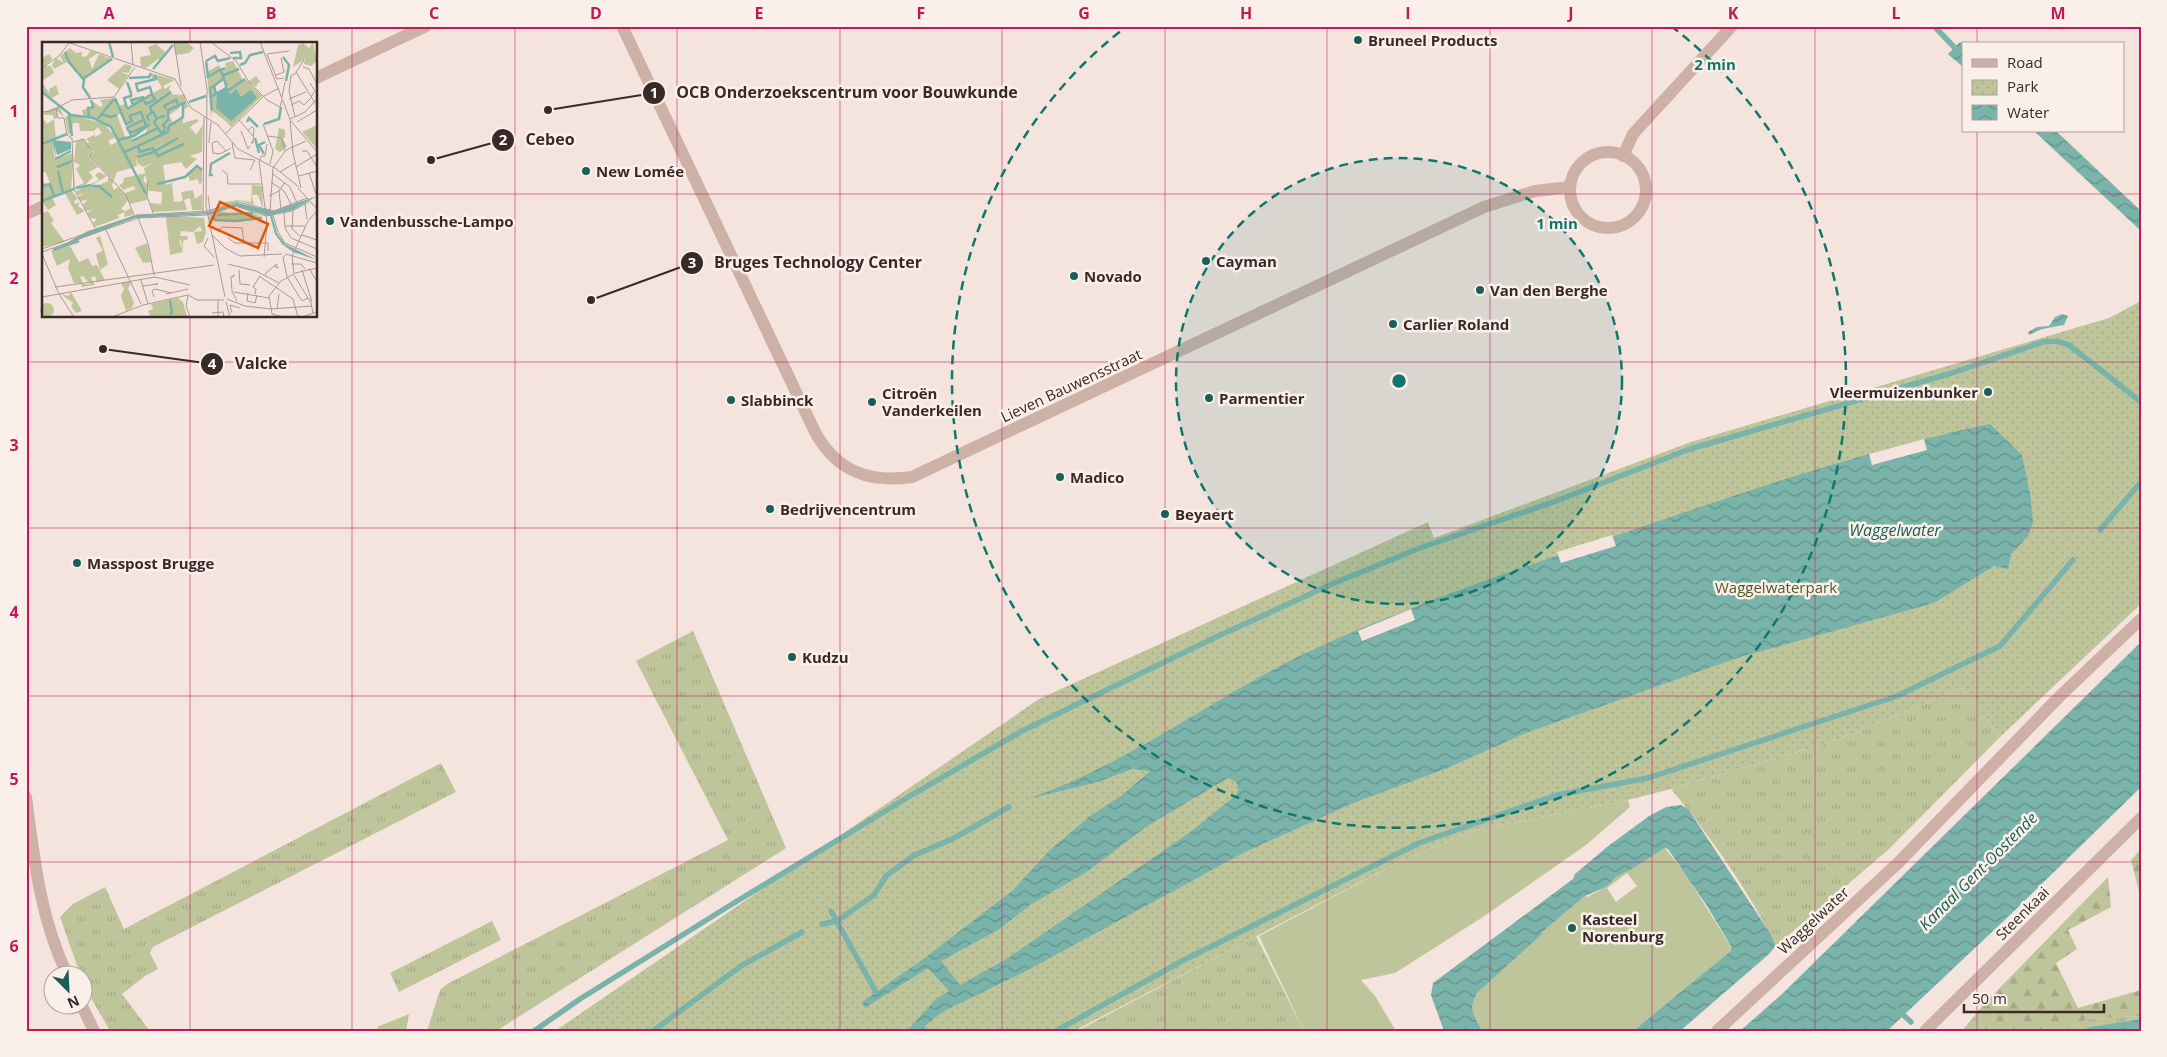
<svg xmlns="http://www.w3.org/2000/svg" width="2167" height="1057" font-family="'Open Sans',sans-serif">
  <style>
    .grass { fill: url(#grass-tufts) }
    .forest { fill: url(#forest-firs) }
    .park { fill: url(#park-dots) }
    .garden { fill: #bfc59b; fill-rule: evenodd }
    .water { fill: url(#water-waves); fill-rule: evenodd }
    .pier { fill: #f4e4dd }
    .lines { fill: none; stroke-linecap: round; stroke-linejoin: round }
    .stream { stroke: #79b3aa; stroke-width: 5.5 }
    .minor { stroke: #cdb1a7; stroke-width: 12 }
    .grid { fill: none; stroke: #c2185b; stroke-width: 1; stroke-opacity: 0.55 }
    .ring { fill: none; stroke: #0f766e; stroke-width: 2.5; stroke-dasharray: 9 6 }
    .poi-dot { fill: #1a5e55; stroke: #fbf0e9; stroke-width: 2 }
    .labels { text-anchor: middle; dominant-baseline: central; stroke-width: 5; stroke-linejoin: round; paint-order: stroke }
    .poi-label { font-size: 15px; font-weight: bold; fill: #392a28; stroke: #fbf0e9; text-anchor: start }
    .street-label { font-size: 15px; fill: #392a28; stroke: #fbf0e9 }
    .park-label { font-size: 15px; fill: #525a2a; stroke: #fbf0e9 }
    .water-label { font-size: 16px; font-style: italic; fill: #1a5e55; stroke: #fbf0e9 }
    .inset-river { fill: none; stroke: #79b3aa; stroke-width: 2.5 }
    .inset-road { fill: none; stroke: #a99a95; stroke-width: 1 }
    .view { fill: #df570d; fill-opacity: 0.15; stroke: #df570d; stroke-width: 2.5 }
    .inset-edge { fill: none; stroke: #392a28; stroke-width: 2.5 }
    .centre { fill: #0f766e; stroke: #fbf0e9; stroke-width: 2.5 }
    .ring-label { font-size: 15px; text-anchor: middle; font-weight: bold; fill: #0f766e; stroke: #fbf0e9; stroke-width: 5; stroke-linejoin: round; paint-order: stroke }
    .leader { fill: none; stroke: #392a28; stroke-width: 2 }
    .callout-dot { fill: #392a28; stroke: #fbf0e9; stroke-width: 2 }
    .mark-label { font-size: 15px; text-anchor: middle; font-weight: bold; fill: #fff }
    .callout-label { font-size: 16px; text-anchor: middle; font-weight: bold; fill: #392a28; stroke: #fbf0e9; stroke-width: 5; stroke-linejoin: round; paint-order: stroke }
    .neatline { fill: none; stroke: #c2185b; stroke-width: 2 }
    .grid-label { font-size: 16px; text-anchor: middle; font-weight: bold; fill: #c2185b }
  </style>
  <defs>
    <pattern id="grass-tufts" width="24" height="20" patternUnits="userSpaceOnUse" patternTransform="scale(1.25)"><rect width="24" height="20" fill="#bfc59b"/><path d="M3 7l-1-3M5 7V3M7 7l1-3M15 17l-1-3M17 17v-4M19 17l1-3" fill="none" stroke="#a5a986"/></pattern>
    <pattern id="forest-firs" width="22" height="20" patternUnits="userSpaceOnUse" patternTransform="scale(1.25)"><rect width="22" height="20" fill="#bfc59b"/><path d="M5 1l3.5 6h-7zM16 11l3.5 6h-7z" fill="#a5a986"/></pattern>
    <pattern id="park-dots" width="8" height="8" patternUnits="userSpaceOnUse" patternTransform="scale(1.25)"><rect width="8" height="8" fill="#bfc59b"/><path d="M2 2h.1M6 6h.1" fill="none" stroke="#a5a986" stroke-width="1.8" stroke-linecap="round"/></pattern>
    <pattern id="water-waves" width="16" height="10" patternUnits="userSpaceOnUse" patternTransform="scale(1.25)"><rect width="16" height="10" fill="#79b3aa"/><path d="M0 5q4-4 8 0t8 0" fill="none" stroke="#64928a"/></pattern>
  </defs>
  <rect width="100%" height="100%" fill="#f4e4dd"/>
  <g class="grass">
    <path d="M693 631 786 848 496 1031H427L440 990 447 984 728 840 636 661Z"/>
    <path d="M1963 688 2000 737 1889 849 1776 946C1751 894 1708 833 1671 789L1834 741Z"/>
    <path d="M441 763 456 792 153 947 150 953 158 969 145 976 122 994 150 1031H110L84 986 82 974H80L60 917 73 904 105 887 124 929Z"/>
    <path d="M492 921 501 940 399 992 390 973Z"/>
    <path d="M1256 936 1304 1031H1077Z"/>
    <path d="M1984 1004 1980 1021 1985 1031H1962Z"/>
    <path d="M409 1014 406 1031H379L377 1027Z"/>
    <path d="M2141 1016V1019C2116 1023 2086 1031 2063 1031L2087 1019Z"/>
  </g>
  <g class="forest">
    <path d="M2141 849V899L2131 860Z"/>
    <path d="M2108 877 2111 907 2068 930 2077 949 2056 963 2078 1008 2141 990V1016L2087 1019 2063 1031H1985L1980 1021 1984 1004Z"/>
  </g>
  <path class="park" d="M2141 301V604L2000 737 1963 688 1834 741 1671 789 1628 800 1472 831 1399 862 1074 1031H555L1039 699 1428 522 1434 538 1691 442 2109 318Z"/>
  <g class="garden">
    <path d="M1628 800 1630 807 1586 845 1483 917 1395 973 1361 980 1375 996 1396 1031H1304L1259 936 1399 862 1472 831Z"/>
    <path d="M1665 848 1686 875 1730 945 1731 951 1728 955 1633 1031H1482C1474 1014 1467 1009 1478 992L1541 933 1585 896 1587 897 1606 887 1615 877 1632 869ZM1627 873 1637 886 1616 902 1607 888Z"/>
  </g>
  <g class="water">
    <path d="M1960 42 1963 45V67L1948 54Z"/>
    <path d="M2034 131H2056L2141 211V231Z"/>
    <path d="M2062 314 2068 316 2064 325 2042 329 2029 335 2028 332 2037 327 2049 326 2055 317Z"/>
    <path d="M1990 424 2022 455 2030 493 2033 522 2028 536 2011 554 2008 569 1994 566 1934 603 1737 658 1526 733 1445 769 1353 803 1245 852 1026 971 942 1012 924 1027 928 1031H907L936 999 949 991 928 968 865 1008 862 1002 926 957 1012 891 1049 851 1090 816 1121 796 1150 771 1132 769 1098 782 1028 799C1061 787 1092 773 1123 756 1190 720 1253 676 1323 645 1429 598 1541 561 1650 524 1762 486 1875 448 1990 424ZM1228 778 1236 782 1239 789 1236 795 1189 833 1008 958 960 985 941 961 998 930 1030 905 1088 871 1147 826Z"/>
    <path d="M2141 642V787L2011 914 1887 1031H1740L1782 994Z"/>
    <path d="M1681 805 1688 809 1770 933 1776 946 1768 955 1680 1031H1633L1731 951V946L1707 906 1668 849 1665 848 1632 869 1616 877 1606 887 1585 896 1541 933 1542 934 1478 992C1467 1009 1474 1014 1482 1031H1444L1431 995 1433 983 1573 879 1575 874 1607 847 1649 816 1666 807Z"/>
    <path d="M2141 1019V1031H2079L2091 1027Z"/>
  </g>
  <g class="pier">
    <path d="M1924 439 1927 450 1872 465 1869 454Z"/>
    <path d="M1612 535 1616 546 1561 563 1557 552Z"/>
    <path d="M1411 609 1415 620 1362 641 1358 631Z"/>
  </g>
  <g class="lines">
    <g class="stream">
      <path d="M1934 26 1955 48"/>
      <path d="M2100 530 2141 482"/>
      <path d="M831 911 876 992"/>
      <path d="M822 924 837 921 874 895 886 876 913 856 954 838 1009 807"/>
      <path d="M1898 1010 1911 1022"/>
      <path d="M534 1031 580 999 729 906 910 796 1022 731 1216 637 1332 584 1420 548 1556 501 1690 449 1952 373 2043 342 2056 341 2069 345 2141 402"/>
      <path d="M653 1031 741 966 802 932"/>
      <path d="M1056 1031 1182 961 1419 843 1557 795 1648 778 1897 696 2000 646 2073 560"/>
    </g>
    <g class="minor">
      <path d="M622 26 816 434C838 472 870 483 912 477L1484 207 1535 191 1570 187"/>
      <path d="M316 78 426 26"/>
      <circle cx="1608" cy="190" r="38"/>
      <path d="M1623 156 1633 134 1732 26"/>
      <path d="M26 214 44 206"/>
      <path d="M26 797C34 858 40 918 67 974"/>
      <path d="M81 1004 94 1031"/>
      <path d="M1717 1031 1898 863 2059 697 2141 619"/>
      <path d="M1925 1031 2141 818"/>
    </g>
  </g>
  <path class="grid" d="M190 26V44M352 26V1031M515 26V1031M677 26V1031M840 26V1031M1002 26V1031M1165 26V1031M1327 26V1031M1490 26V1031M1652 26V1031M1815 26V1031M1977 26V44M1977 131V1031M26 194H44M316 194H2141M190 316V1031M26 362H2141M26 528H2141M26 696H2141M26 862H2141"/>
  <circle cx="1399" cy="381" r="223" fill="#0f766e" fill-opacity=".12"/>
  <g class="ring">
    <circle cx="1399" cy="381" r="223"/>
    <path d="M1671 26A447 447 0 1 1 1127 26"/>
  </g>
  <g class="poi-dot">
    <circle cx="1358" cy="40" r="5"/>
    <circle cx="586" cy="171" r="5"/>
    <circle cx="330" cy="221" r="5"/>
    <circle cx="1206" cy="261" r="5"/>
    <circle cx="1074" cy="276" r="5"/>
    <circle cx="1480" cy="290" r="5"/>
    <circle cx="1393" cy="324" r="5"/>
    <circle cx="1988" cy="392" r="5"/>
    <circle cx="1209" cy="398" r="5"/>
    <circle cx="731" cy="400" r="5"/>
    <circle cx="872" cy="402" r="5"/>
    <circle cx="1060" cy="477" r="5"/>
    <circle cx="770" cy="509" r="5"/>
    <circle cx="1165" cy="514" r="5"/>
    <circle cx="77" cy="563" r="5"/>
    <circle cx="792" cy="657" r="5"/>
    <circle cx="1572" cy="928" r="5"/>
  </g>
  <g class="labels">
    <g class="poi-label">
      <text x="1368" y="40">Bruneel Products</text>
      <text x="596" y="171">New Lomée</text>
      <text x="340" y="221">Vandenbussche-Lampo</text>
      <text x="1216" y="261">Cayman</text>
      <text x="1084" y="276">Novado</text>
      <text x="1490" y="290">Van den Berghe</text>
      <text x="1403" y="324">Carlier Roland</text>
      <text x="1978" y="392" text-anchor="end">Vleermuizenbunker</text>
      <text x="882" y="393">Citroën<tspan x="882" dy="17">Vanderkeilen</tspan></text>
      <text x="1219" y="398">Parmentier</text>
      <text x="741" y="400">Slabbinck</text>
      <text x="1070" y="477">Madico</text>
      <text x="780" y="509">Bedrijvencentrum</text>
      <text x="1175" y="514">Beyaert</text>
      <text x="87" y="563">Masspost Brugge</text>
      <text x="802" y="657">Kudzu</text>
      <text x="1582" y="919">Kasteel<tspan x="1582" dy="17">Norenburg</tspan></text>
    </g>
    <g class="street-label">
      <text transform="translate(1071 385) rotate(-25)">Lieven Bauwensstraat</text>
      <text transform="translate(2022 913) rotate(-45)">Steenkaai</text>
      <text transform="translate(1813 920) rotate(-43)">Waggelwater</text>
    </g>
    <g class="park-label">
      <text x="1776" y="587">Waggelwaterpark</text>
    </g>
    <g class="water-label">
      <text x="1895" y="530">Waggelwater</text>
      <text transform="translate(1978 871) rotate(-45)">Kanaal Gent-Oostende</text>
    </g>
  </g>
  <g transform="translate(42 42)">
    <rect width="275" height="275" fill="#f4e4dd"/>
    <path d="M144 0 152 6 147 11 134 13 132 1ZM114 2 124 11 119 19 116 17 104 26 99 25 98 15 109 13 106 5ZM28 6 34 11 41 10 39 14 44 15 48 9 56 11 47 17 50 27 57 12 70 17 40 37 25 20 12 27 10 23 14 16 22 21 18 14ZM7 12 10 17 3 24H9L12 31 0 39V16ZM191 19 201 38 207 39 214 34 219 41 216 40 214 45 210 42 202 47 199 43 196 45 197 51 202 53 190 51 182 37 172 44 174 52 169 56 199 69 189 85 179 73 170 69 169 76 165 30 177 23 179 27 184 26 183 21ZM83 22 90 24 87 31 79 30 86 33 77 47 65 38ZM109 31 133 38 121 44 123 47 129 43 127 47 131 53 138 52 135 54 142 52 144 58 141 60H144L148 68 146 65 141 68V61L137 62 138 66 127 73 131 81 141 75V81L155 77 157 79 148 85 154 93 161 83 160 110 148 114 155 117 144 127 139 120 121 123 124 143 130 141 132 160 141 159 139 150 151 148 153 157 160 152V168H150L148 156 142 158 145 168 111 170 108 161 119 162 120 155V150L107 149 102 126 111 121 101 125 96 122 94 116 95 124 91 125 70 86 41 73 40 68 51 65 49 58 58 65 61 63 58 58 73 56 75 65 78 70 75 64 83 62 85 66 92 64 89 58 102 56 120 46 115 37 110 39ZM78 72 90 95 105 86 104 91 90 98 89 95 84 97 75 73ZM0 40 8 52 7 47 14 43 17 52 8 57 0 50ZM17 64 22 75 15 69V76L12 77 14 98V99L12 100 15 115 12 100 14 98 8 99 0 116V75L5 82 12 77 11 73H2L1 70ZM27 73 61 81 74 95 66 99 69 103 77 99 79 102 90 126 75 130 70 143 72 148 76 145 84 154 83 151 94 147 91 144 81 148 77 143 81 141 82 136 104 131 101 139 106 142 105 158 88 162 86 158 79 167 83 169 89 166 91 173 82 175 83 170 76 173 77 176 53 185 51 181 55 177 48 176 45 171 50 168 44 169 41 163 45 158 38 159 36 155 41 152 36 153 34 149 57 138 53 133 57 130 65 134 50 143 52 145 66 139V135L71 138 47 114 52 110 46 106 49 111 46 114 56 125 47 130 51 135 44 142 32 147V132L33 145 42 141 34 127 38 123 32 120 34 100 42 97 45 105 44 101H48L44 97 52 93V89L53 95 60 91 56 85 52 89H38L37 81H31L29 92H26L23 75ZM31 111V119L27 120 31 122 29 148 36 157 32 159 33 162 38 160 36 164 43 169 35 173 20 146V151L10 156 14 163 6 168 0 159V135L3 143 8 141 0 121ZM155 124 160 128V141L157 142 156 137 148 139 145 131ZM210 143 220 144 221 167 216 153H210L212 163 198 159 182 163 177 161 196 158 209 160ZM6 169 12 179 9 181 23 200 0 205V171ZM132 174 162 176 164 190 161 200 155 202 152 190 160 189 158 184 151 190 139 189 138 194H146V197L141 199V210L139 199 127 192 126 186ZM105 201 109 220 101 221 93 206ZM28 204 37 220 46 216 50 224 55 223 63 238 55 240 53 234 49 236 53 243 40 245 39 242H48L41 234 38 235 41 241H32L26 226 28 217 15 224 9 209ZM90 239 86 246 92 261 90 266 84 269 79 254 82 247 79 241ZM29 250 40 269 34 271 29 264 31 261 19 252 26 254Z" fill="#bfc59b" fill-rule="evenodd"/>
    <path d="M135 173 132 174 133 185 126 186 127 192H135L141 210 128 213 124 175H120ZM58 194 66 222 58 228 54 212 61 209 54 196ZM-2 268a7 7 0 1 1 14 0a7 7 0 1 1-14 0Z" fill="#bfc59b"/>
    <path d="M271 0 275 19 269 24 262 22 263 17 251 25 256 3 261 1 267 6ZM203 37 220 54 190 84 169 68V55L184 46 188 48ZM275 83V107L260 90ZM10 98 14 124 11 125 9 118 2 121 4 129 0 132V102ZM178 169 191 172 212 171 221 176 199 180 167 178V173ZM136 256 141 260 145 275H109L106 269 111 267 109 262Z" fill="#bfc59b"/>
    <path d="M237 86 243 88V96H240L245 104 238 110 233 107Z" fill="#bfc59b"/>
    <path d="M184 47 189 52 194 47 199 55 209 48 215 56 189 79 174 66 175 52ZM10 98 29 100V107L15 113 13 103 14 116ZM275 154 251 168 230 173 235 191 243 202 275 218 251 210 240 202 233 192 228 174 193 164 168 172 93 176 15 206 46 189 94 173 165 170 195 161 231 169Z" fill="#79b3aa"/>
    <path class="inset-river" d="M67 0 71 15M23 10 27 20 42 38 41 45 48 56M188 11 198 10 199 16H191M241 15 247 23 244 39M164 19 166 35 179 27M164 19 173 14 176 19 188 16M198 23 203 21 208 13 221 10M183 26 179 28 185 46M111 27 131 3M182 33 197 27M87 36 107 35 109 31M41 37 70 17M85 40 89 51V54L82 56 85 66M0 50 29 73 51 76 69 85 104 152M174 51 172 44 181 37M110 52 108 45 96 49 94 42 114 37 113 33M169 55 184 46 187 48 203 37M73 56 84 82 90 79 87 74M147 60 164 54M91 63 89 58 102 55M85 67 110 52 113 58 104 62 102 59M124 67 122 64 134 58 136 62M170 68 168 46 172 44M110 71 108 65 129 50M27 72 30 94M58 72 69 75 75 73M87 74 99 70 104 83M47 75 46 66 51 65 49 58M55 78 72 57M107 79 105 74 111 70 114 75M205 80 207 76 216 85M222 82 237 77 239 65M116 86 112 80 115 76 123 74M124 87 121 83 126 78V68L144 60M88 91 85 86 101 78M89 95 88 91 104 84M213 96 217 111M76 98 92 94 108 82M90 99 116 86 119 91 123 88M0 102 25 92M96 104 98 110 111 106 113 109 136 96M83 110 126 90 127 84 141 75V62M113 110 116 114 142 102M222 112 217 103 223 100M95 115 112 110M13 117 29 109M15 125 30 119M16 129 21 151M171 133H168L169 122 188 111M115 142 143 135 155 124 160 128M0 144 8 142 12 154M50 144H57L70 155M34 146 49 143M0 159 32 147M175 173 211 171M171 174 173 178 192 179 220 176M11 208 37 199M128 272 130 271 128 258"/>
    <path class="inset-road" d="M25 0 133 37 149 66 176 83 196 107 233 126 257 145M89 0 91 23M132 0 139 44M158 0 165 47 164 164 183 255M169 0 194 19 207 40 225 58 238 65 240 58M218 0 248 77 251 111 259 146M262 18 254 30 273 61M261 25 267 27 275 42M0 26 17 14 27 1M234 33 242 30 239 16M242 36 235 37 225 12 247 9M268 41 273 49 269 55M240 55 243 40M247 57 264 50M249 63 257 59 262 63 269 56M14 66 16 76H22L25 93 30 96 32 147 53 186M0 70 9 69 30 58 72 55 93 25M253 75 247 49 249 34 254 31M248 77 263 70 275 57M197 78 211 94M249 79 275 110M255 80 275 68M221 82 231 109 228 122M206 88 210 85 212 87 211 101H209L211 99M199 89 206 107 208 104M183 92 222 54 237 46M226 94 240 96 243 109M31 100 42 97 50 111 47 114 84 153 92 173M167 101 169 80M170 101 171 111 178 112 189 106M170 101 175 99 184 109M190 101 193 116 213 118 208 128M260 109H265L275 125M218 118 219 114H223L225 102M217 119 225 181 222 215M254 125 275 112M180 128 185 132 186 142H219M238 130 253 121M267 131 274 152M231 132 248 145 255 161M257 134 275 129M106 139 105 154 111 171M229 140 242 149 249 162M256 146 275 167M237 149 239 167M166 154 168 169M227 154 237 149 243 140M263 162 265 177M161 169 162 75M228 169 231 126 244 108 264 99M251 169 250 187 259 195M242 171 243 186 249 196 275 207M231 173 236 190 243 201 275 215M96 176 106 201 112 233M243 184H264M63 186 99 262M176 188 181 185 200 186 202 201M170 193 183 206 198 214 240 212M260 193 275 198M166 196 162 204 172 215M186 196 193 201H226V209M0 207 95 173 165 169 196 160 232 169 265 156M0 210 96 176 165 173 193 164 224 174 250 169 267 160M0 212 17 252 32 275M244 212 275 221M244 213 241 215 245 235 260 259 266 256M186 222 214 229 237 241M249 222H259L263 227M267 226 275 240M197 228 198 242 208 243M260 228 270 260M253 231 275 226M252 232 250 214 266 179 275 169M223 233 224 231 231 225 234 222 236 226 232 224M252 233 269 261 271 271M217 234 251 257 256 275M190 235 193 233 189 235 190 249 195 259M99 238 106 262M100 244 116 242H113M13 245 172 223M192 250 227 256M206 251 205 259 213 261 215 253M124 252 146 247M213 252 214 247 211 245 218 234M146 254 144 264 148 275M0 255 113 235 148 243M112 255 110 249 113 247 130 251M185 257 203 264 229 267 270 264M176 258V274M184 260 188 275M235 267 237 252M170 271 181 270 182 275M190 271 188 263 198 266M70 275 101 263 146 253 155 258H182M242 275 230 272 227 254 239 239 252 232M260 275 275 270"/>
    <path class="view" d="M178 160 226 182 216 206 167 184Z"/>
    <rect width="275" height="275" class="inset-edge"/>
  </g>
  <circle cx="1399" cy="381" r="8" class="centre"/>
  <g class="ring-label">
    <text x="1715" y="70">2 min</text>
    <text x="1557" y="229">1 min</text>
  </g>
  <path class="leader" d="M548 110L654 93M431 160L503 140M591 300L692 263M103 349L212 364"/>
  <g class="callout-dot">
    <circle cx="548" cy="110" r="5"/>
    <circle cx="431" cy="160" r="5"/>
    <circle cx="591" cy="300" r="5"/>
    <circle cx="103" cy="349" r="5"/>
    <circle cx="654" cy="93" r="12"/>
    <circle cx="503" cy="140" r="12"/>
    <circle cx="692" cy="263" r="12"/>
    <circle cx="212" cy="364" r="12"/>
  </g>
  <g class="mark-label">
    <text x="654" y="98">1</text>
    <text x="503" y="145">2</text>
    <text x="692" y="268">3</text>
    <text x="212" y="369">4</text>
  </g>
  <g class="callout-label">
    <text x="847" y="98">OCB Onderzoekscentrum voor Bouwkunde</text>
    <text x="550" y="145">Cebeo</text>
    <text x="818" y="268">Bruges Technology Center</text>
    <text x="261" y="369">Valcke</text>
  </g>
  <rect width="2167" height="1057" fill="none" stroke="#fbf0e9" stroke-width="55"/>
  <rect x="1962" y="42" width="162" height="90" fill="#fbf0e9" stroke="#ada19c"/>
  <rect x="1972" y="59" width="25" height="8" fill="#cdb1a7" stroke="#ada19c"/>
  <text x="2007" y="68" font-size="15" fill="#392a28">Road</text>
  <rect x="1972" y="80" width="25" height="15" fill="url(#park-dots)" stroke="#ada19c"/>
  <text x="2007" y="92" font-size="15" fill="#392a28">Park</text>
  <rect x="1972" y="105" width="25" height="15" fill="url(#water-waves)" stroke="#ada19c"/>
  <text x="2007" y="118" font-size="15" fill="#392a28">Water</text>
  <g transform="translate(68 990) rotate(156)"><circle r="24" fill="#fbf0e9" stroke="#ada19c"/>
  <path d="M0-4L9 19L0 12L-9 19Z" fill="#1a5e55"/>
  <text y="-8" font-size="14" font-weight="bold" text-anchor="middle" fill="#392a28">N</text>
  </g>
  <path d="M1964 1004v8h140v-8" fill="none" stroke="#392a28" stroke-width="2.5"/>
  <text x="1972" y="1004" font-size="15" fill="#392a28" stroke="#fbf0e9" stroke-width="4" paint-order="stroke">50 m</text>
  <rect x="28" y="28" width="2112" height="1002" class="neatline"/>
  <g class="grid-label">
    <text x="109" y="19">A</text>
    <text x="271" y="19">B</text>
    <text x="434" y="19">C</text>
    <text x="596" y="19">D</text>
    <text x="759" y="19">E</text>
    <text x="921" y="19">F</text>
    <text x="1084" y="19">G</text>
    <text x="1246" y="19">H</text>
    <text x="1408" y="19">I</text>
    <text x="1571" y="19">J</text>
    <text x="1733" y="19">K</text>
    <text x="1896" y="19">L</text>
    <text x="2058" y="19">M</text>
    <text x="14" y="117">1</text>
    <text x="14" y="284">2</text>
    <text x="14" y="451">3</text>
    <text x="14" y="618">4</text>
    <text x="14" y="785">5</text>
    <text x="14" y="952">6</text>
  </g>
</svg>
